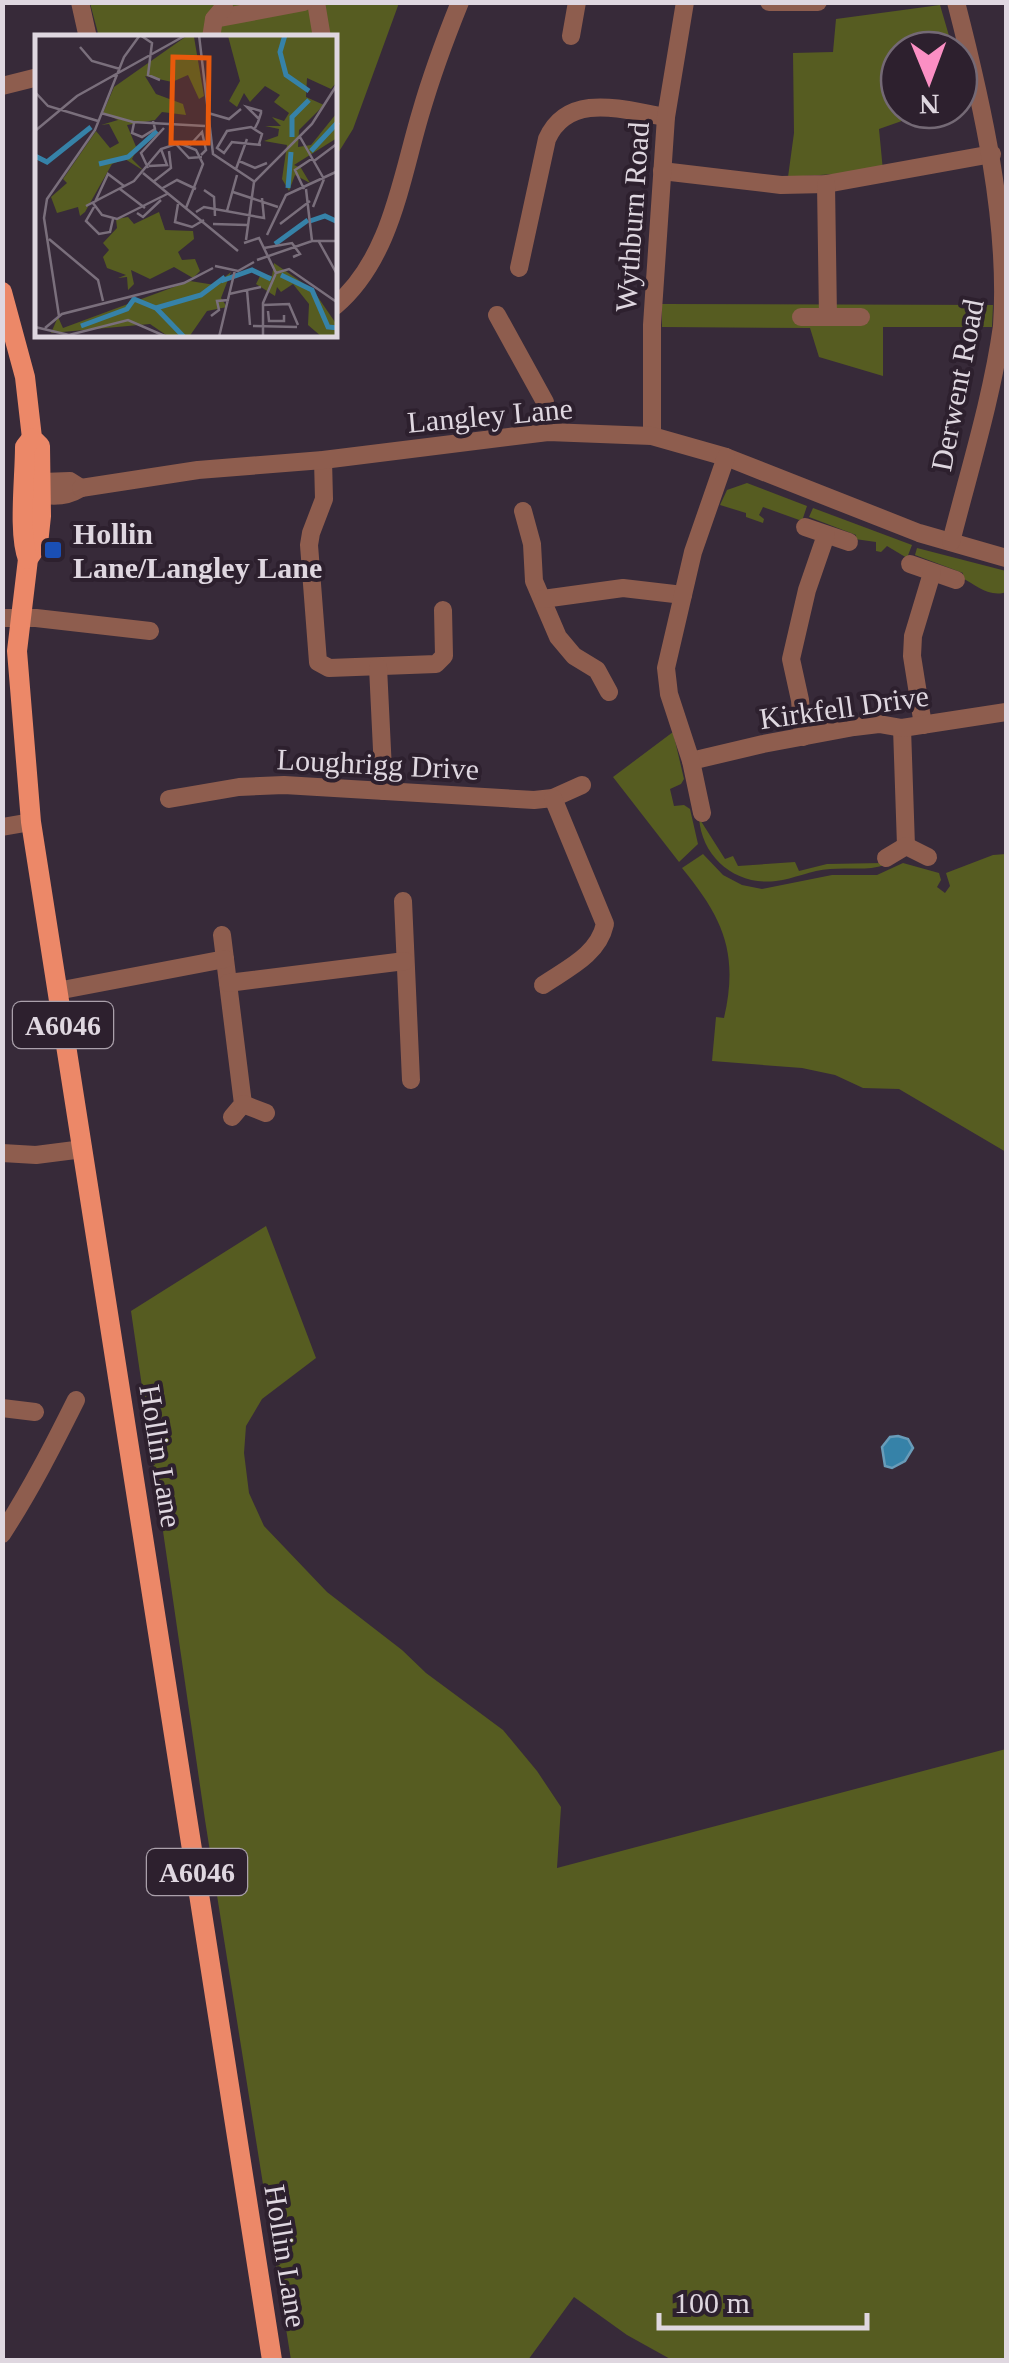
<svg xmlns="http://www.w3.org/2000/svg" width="1009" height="2363" font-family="Georgia,serif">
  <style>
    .green { fill: #565c21 }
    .water { fill: #3682a8; stroke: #699cb9; stroke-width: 2.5 }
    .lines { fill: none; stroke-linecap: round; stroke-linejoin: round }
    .minor { stroke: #8e5d4e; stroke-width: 18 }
    .major { stroke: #ec8868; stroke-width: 20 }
    .transit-dot { fill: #1a4fb4; stroke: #2d202e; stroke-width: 4 }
    .labels { text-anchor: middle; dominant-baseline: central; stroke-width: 8; stroke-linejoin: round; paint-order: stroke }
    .shield { fill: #2d202e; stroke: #aaa0ab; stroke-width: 2.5 }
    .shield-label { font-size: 28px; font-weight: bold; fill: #dfd7e0 }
    .street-label { font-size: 30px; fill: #dfd7e0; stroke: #2d202e }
    .poi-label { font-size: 30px; font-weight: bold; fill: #dfd7e0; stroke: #2d202e; text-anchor: start }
    .inset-river { fill: none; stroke: #3682a8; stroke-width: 5 }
    .inset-road { fill: none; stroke: #7a6f7c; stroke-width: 2.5 }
    .view { fill: #e8590c; fill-opacity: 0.15; stroke: #e8590c; stroke-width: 5 }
    .inset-edge { fill: none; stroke: #dfd7e0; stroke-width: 5 }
  </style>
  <rect width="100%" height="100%" fill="#372a39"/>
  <g class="green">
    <path d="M90 3H399L353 129 335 158V38L99 37Z"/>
    <path d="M940 5 952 46 935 50H899V110H915L916 116 879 129 883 171 788 177 794 133 793 53 833 52 836 19Z"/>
    <path d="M662 304 993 305 992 327H883V376L819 357 810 328 662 327Z"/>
    <path d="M747 483 807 506 802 521 763 507 759 515 764 519 763 523 746 517V513L720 505 727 490Z"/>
    <path d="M813 508 912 545 907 558 887 546 881 552 876 551V542L855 539 856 535 809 517Z"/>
    <path d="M917 548 1006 571V592C990 598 976 585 962 578L963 573 915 555Z"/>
    <path d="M673 732 684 779 681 784 670 789 674 806 684 805 690 809 698 844 679 862 613 777Z"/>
    <path d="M699 818 725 859 733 856 738 866 795 862 799 871 827 864 883 863 885 865C867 871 849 867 830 869 811 870 794 879 776 881 736 886 702 858 699 818Z"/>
    <path d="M703 854 723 875 742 885 762 889 832 875H877L903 863 939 873 941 880 937 887 945 893 950 886 946 873 993 855 1006 854V1152L899 1089 863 1088 835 1075 802 1068 712 1061 716 1017 724 1018C739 953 723 918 682 868Z"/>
    <path d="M266 1226 316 1358 262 1399 246 1426 244 1453 249 1493 264 1526 327 1592 402 1650 426 1673 503 1730 537 1771 561 1807 557 1868 1006 1749V2360H672L627 2335 574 2297 528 2360H291L205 1820 131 1311Z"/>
  </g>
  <path class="water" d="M898 1436 908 1439 913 1448 905 1461 892 1468 885 1466 882 1447 890 1437Z"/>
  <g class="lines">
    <g class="minor">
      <path d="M80 2 88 38"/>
      <path d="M316 2 322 38"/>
      <path d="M769 2H818"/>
      <path d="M214 19 304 2"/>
      <path d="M571 36 577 2"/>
      <path d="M211 38 214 19 224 7 223 2"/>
      <path d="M2 86 38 77"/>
      <path d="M662 171 781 185 826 184 992 154"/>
      <path d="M826 184 828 317"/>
      <path d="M519 268 547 139C569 90 626 111 666 117"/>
      <path d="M335 306C391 259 401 178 421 112 432 74 445 39 460 2"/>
      <path d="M497 315 545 402 548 432"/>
      <path d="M801 317H861"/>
      <path d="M652 436V325L666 117 685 2"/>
      <path d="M323 460 324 499 311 533 309 545 318 662 329 668 436 664 444 656 443 610"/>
      <path d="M70 481 81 488C63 499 43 497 25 489L42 482Z"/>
      <path d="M81 488 198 470 323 460 548 432 652 436 726 457 919 533 1006 558"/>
      <path d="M523 511 532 544 534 581 558 637 574 656 597 670 609 692"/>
      <path d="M805 527 849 542"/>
      <path d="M951 542C969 471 992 398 1002 326 1009 221 982 103 956 2"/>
      <path d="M910 564 956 580"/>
      <path d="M543 599 623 588 683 595"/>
      <path d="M2 618H36L150 631"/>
      <path d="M378 667 384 791"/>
      <path d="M923 725 912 656 913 636 932 573"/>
      <path d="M902 728 906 846"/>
      <path d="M803 737 800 700 791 659 807 590 826 535"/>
      <path d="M691 761 763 744 854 727 879 724 902 728 1006 712"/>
      <path d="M169 799 239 787 284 785 534 800 553 798 582 785"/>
      <path d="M702 813 691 761 669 694 666 668 693 552 726 457"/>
      <path d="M2 827 31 822"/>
      <path d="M886 858 906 846 928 857"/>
      <path d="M403 901 411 1080"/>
      <path d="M222 935 243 1104 232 1117"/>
      <path d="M228 983 405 961"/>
      <path d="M543 985C568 968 598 955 605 924L553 798"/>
      <path d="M57 991 225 959"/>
      <path d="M243 1104 266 1113"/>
      <path d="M2 1153 36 1155 83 1149"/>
      <path d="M2 1408 35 1412"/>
      <path d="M2 1534C30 1491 53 1446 76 1400"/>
    </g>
    <g class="major">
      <path d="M2 292 25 377 32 438 40 446 41 516 38 544 28 559 17 651 31 822 272 2360"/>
      <path d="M28 559C18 534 25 478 25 447L32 438"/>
    </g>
  </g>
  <rect class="transit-dot" x="43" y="540" width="20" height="20" rx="5"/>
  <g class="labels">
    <g class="shield">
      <rect x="13" y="1002" width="100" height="46" rx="8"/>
      <rect x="147" y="1849" width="100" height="46" rx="8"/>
    </g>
    <g class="shield-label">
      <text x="63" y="1025">A6046</text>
      <text x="197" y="1872">A6046</text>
    </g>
    <g class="street-label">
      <text transform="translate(632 217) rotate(-86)">Wythburn Road</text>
      <text transform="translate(957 385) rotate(-79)">Derwent Road</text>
      <text transform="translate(490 415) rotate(-5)">Langley Lane</text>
      <text transform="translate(844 707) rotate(-8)">Kirkfell Drive</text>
      <text transform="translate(378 764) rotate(3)">Loughrigg Drive</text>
      <text transform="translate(161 1456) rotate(81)">Hollin Lane</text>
      <text transform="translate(286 2256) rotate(81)">Hollin Lane</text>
    </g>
    <g class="poi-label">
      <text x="73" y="533">Hollin<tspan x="73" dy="34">Lane/Langley Lane</tspan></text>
    </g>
  </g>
  <g transform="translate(35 35)">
    <rect width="302" height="302" fill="#372a39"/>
    <path d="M153 0 159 2 169 61 164 64 153 40 137 47 110 41 121 59 148 69 151 80 127 77 120 85 92 90 102 114 97 124 109 136 90 124 77 129 50 177 45 181 43 172 22 178 16 162 32 148 28 144 61 96 75 113 84 108 74 89 66 90 83 85 68 78 79 52ZM302 0V47L296 54 272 43 271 62 289 70 264 95 263 112 276 110 301 79 302 103 259 130 266 133 275 148 260 140 254 156 247 144 252 110 229 106 243 101 244 94 230 91H246L237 82 249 86 254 78 239 67 245 60 230 51 215 67 209 58 202 72 194 66 205 46 193 1ZM124 177 130 195 158 196 159 204 143 217 147 225 160 224 165 236 158 243 139 232 115 244 96 235 99 249 93 255 92 242 83 243 91 240 72 233 68 222 74 215 68 208 82 193 81 184 93 182 99 189ZM239 228 278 255 302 290V302H287L273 290 274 269 258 249 246 257 242 252 240 261 221 249 226 239 237 241ZM196 237 186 263 192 272 172 276 154 302H134L115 289 16 298 23 282 28 293 155 246 180 250Z" fill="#565c21"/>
    <path class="inset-river" d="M250 0 245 17 251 40 274 56M257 102V82L274 65M276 116 303 87M0 121 12 127 56 92M64 129 93 122 122 96M253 153 256 117M275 186 290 181 303 187M240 209 273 185M246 240 277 255 293 292 303 293M186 246 217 235 236 244M121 273 149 302M46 291 92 274 99 264 121 273 166 260 190 242"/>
    <path class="inset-road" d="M105 0 117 8 113 40 125 45M164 0 178 119 220 147M45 12 57 26 85 34M0 57 13 71 63 86M66 78 98 87 170 91M173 78 194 84 206 74M99 88 97 98 107 102 120 94 118 86M220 93 223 87 226 78V76L212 72 224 84M0 96 42 61 151 0M265 102 289 144M196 107 226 110M197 107 189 118 182 113 192 96 216 92 227 99 224 109M140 108 154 123 167 122M155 110 167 97 171 115 166 120M204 126 220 133 232 128M279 126 303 108M114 131 132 130 126 114M113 133 106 118 129 93M201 134 212 104M108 138 203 216M118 147 136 133 134 116M85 154 110 173M126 154 142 145 161 154M269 154 260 135 278 123M271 154 277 206M169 155 179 162 180 181M198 157 243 172M60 167 73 139 89 151M58 168 67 180 82 184 132 159M143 169 140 187 157 192 169 185M51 171 99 146 126 114 144 108 161 115 168 129 151 173M59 172 51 186 64 199 75 197 78 184M278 172 289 144M192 176 202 140M161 177 169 172 229 183 227 163M102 178 108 182 126 165M178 189 212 190M245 189 275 166M232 200 251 160 303 136M14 204 63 245 68 266M211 205 219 147 277 89 303 48M283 205 303 241M209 208 224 203 241 238 254 234 303 268M229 213 257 208 265 219 258 222M222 225 277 206H303M180 231 203 236 219 227M212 255 215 290M194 259 226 252M228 270 254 269 263 290M233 276 234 286H249V280M24 281 9 183 12 164 60 95 89 22 105 0M176 281 184 275 182 266 194 265M218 291 262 292M0 292 34 300 93 285 132 302M10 293 27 279 149 248 178 233M184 302 200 235M228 302V268L241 238"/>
    <path class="view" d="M138 22 174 23 173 108H136Z"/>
    <rect width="302" height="302" class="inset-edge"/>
  </g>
  <rect width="1009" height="2363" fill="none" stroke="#dfd7e0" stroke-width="10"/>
  <g transform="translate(929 80) rotate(179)"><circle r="48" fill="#2d202e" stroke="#746975" stroke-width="2.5"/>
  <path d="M0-8L18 38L0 25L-18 38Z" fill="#fb8fc4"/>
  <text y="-15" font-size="28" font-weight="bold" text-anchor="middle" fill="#dfd7e0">N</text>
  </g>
  <path d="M659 2313v15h208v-15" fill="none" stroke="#dfd7e0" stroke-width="5"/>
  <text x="674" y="2313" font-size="30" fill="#dfd7e0" stroke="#2d202e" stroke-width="8" paint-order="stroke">100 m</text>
</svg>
